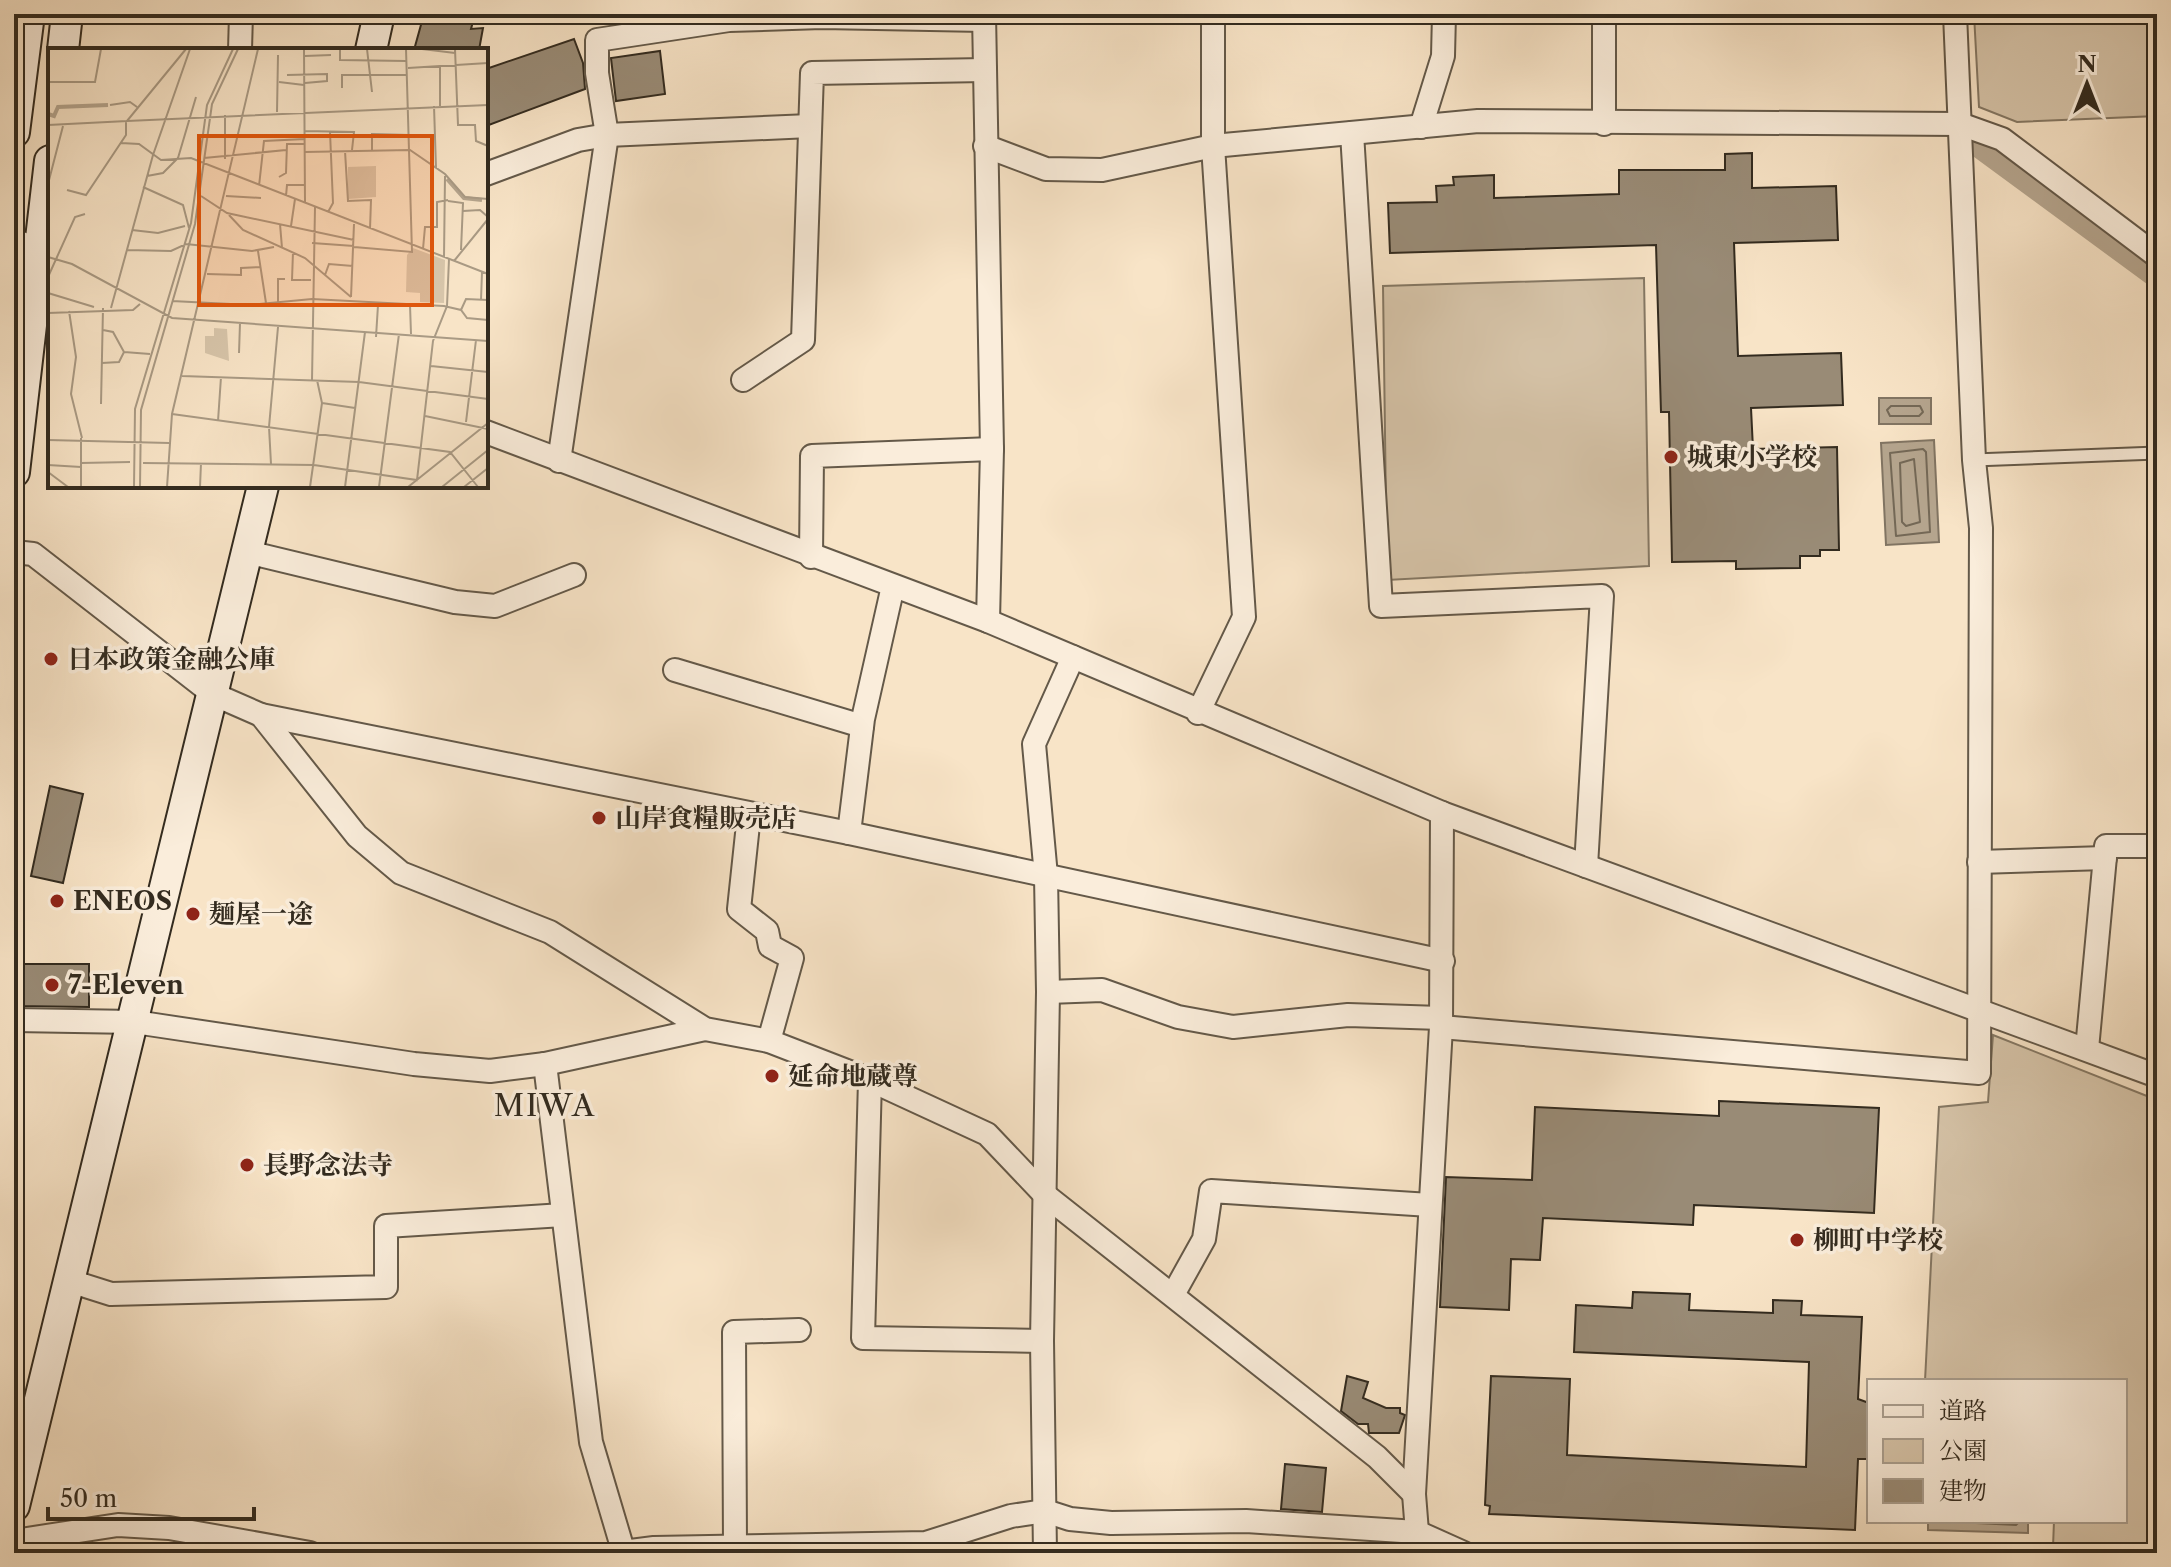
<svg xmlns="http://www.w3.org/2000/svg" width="2171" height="1567" font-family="'Libre Caslon Text','Noto Serif JP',serif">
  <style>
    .green { fill: #d7c5aa; stroke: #857864; stroke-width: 2 }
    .water { fill: #b5a58e; stroke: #817462; stroke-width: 2 }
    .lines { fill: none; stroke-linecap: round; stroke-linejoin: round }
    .shore { stroke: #746856; stroke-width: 2 }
    .canal { stroke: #b5a58e; stroke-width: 28 }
    .building { fill: #998b76; stroke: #332b1f; stroke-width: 2 }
    .lane-casing { stroke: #645949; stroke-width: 15 }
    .street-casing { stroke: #645949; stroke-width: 26 }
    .secondary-casing { stroke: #332b1f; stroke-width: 34 }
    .lane { stroke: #faeddb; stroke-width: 11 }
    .street { stroke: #faeddb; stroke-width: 22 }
    .secondary { stroke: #faeddb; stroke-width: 30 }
    .poi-dot { fill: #8f2418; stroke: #faeddb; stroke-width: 3 }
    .labels { text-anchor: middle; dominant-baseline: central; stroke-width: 7; stroke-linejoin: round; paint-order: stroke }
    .poi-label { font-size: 26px; font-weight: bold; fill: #332b1f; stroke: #faeddb; text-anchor: start }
    .quarter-label { font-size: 30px; letter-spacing: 2px; fill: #332b1f; stroke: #faeddb }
    .inset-river { fill: none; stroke: #b5a58e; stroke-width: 4 }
    .inset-road { fill: none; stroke: #a99a84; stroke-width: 2 }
    .view { fill: #df570d; fill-opacity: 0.15; stroke: #df570d; stroke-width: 4 }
    .inset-edge { fill: none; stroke: #332b1f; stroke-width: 4 }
  </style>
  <rect width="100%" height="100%" fill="#f8e4c7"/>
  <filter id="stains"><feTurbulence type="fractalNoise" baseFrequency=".0025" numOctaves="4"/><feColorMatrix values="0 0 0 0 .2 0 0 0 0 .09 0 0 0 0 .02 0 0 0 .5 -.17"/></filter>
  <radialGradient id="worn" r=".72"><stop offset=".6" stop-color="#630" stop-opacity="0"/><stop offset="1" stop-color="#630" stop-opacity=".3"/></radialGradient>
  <g class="green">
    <path d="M1974 14H2157V116L2017 122 1979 107Z"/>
    <path d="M1644 278 1649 566 1387 580 1383 286Z"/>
    <path d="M1993 1035 2157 1100V1549L2053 1547 2054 1521H2125V1381H1925L1939 1107 1988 1102Z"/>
  </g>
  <g class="water">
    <rect x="1879" y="398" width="52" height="26"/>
    <path d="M1934 440 1939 542 1886 545 1881 443Z"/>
    <path d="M1928 1521H2028V1533L1928 1530Z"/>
  </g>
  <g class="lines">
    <g class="shore">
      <path d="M1891 406H1920L1923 412 1919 416H1890L1887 410Z"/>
      <path d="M1923 449 1926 452 1930 532 1896 536 1890 453Z"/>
      <path d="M1914 459 1920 522 1906 526 1902 522 1900 463Z"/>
      <path d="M1936 1521 2016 1525 2020 1521"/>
    </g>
    <path class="canal" d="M1980 144 2157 274"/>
  </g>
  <g class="building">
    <path d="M424 14H475L471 29 483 28 479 50H414Z"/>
    <path d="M574 39 583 63 585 89 486 126V69Z"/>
    <path d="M660 51 665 94 616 101 611 58Z"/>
    <path d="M1752 153V188L1836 186 1838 240 1734 243 1738 356 1841 353 1843 405 1751 408 1753 449 1837 447 1839 550H1820V556H1800V568L1736 569V561L1672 562 1669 412H1661L1656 245 1390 253 1388 203 1437 202 1436 186 1454 185 1453 177 1494 175V198L1619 194V170H1725V154Z"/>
    <path d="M50 786 83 794 63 883 31 876Z"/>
    <path d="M14 964H89V1007L14 1006Z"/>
    <path d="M1719 1101 1879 1108 1874 1213 1694 1205 1693 1225 1543 1218 1540 1260 1511 1259 1509 1310 1440 1307 1446 1177 1532 1180 1535 1107 1719 1116Z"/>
    <path d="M1633 1292 1690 1294 1689 1310 1773 1313V1300L1802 1301 1801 1315 1862 1317 1858 1399 1869 1403V1459H1858L1855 1530 1489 1514 1490 1506 1485 1505 1491 1376 1570 1379 1567 1455 1806 1467 1809 1362 1574 1352 1576 1305 1632 1308Z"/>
    <path d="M1347 1376 1368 1382 1363 1398 1386 1408H1400V1413L1405 1415 1399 1433H1369L1368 1424H1358L1341 1411Z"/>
    <path d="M1285 1464 1326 1468 1322 1512 1281 1509Z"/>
  </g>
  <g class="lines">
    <defs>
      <path id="lane" d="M1974 460 2157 453"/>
      <g id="street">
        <path d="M984 14 992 449 988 621"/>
        <path d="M240 50 241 14"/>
        <path d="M1604 124V14"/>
        <path d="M1421 127 1443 56 1444 14"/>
        <path d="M1352 133 1381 606 1602 596 1586 866"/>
        <path d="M985 146 1046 169 1102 170 1213 146 1478 121 1960 124 2002 139 2157 256"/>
        <path d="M486 174 578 140 607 135 810 126"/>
        <path d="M14 240 50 255"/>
        <path d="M743 380 803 340 812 73 985 70"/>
        <path d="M486 432 988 621 1442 813 2157 1076"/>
        <path d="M559 461 607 135 597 73V40L729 20 822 17 984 20"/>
        <path d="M14 552 33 554 213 694 261 715 849 833 1443 961"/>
        <path d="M247 552 455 602 495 606 574 575"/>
        <path d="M811 557 812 456 992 449"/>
        <path d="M675 670 862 726"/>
        <path d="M1198 713 1244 617 1213 146V14"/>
        <path d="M261 715 357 836 401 873 550 932 705 1029 769 1041 870 1080 987 1134 1045 1195 1377 1457 1414 1494"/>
        <path d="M749 815 739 909 767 931 770 946 792 958 769 1041"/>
        <path d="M849 833 863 719 893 586"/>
        <path d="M1979 862 2105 858"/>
        <path d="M1048 992 1102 990 1178 1017 1233 1027 1348 1015 1441 1018"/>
        <path d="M14 1020 135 1022 414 1064 490 1071 545 1064 705 1029"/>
        <path d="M1441 1027 1979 1073 1981 528 1974 460 1955 14"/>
        <path d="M2087 1049 2106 846H2157"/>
        <path d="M545 1064 591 1442 623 1550"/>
        <path d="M870 1080 863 1338 1042 1341"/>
        <path d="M70 1281 111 1294 386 1287V1226L563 1215"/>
        <path d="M1174 1293 1204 1239 1211 1191 1430 1205"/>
        <path d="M1417 1532 1414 1494 1441 1027 1442 813"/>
        <path d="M14 1541 118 1525 169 1528 310 1553"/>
        <path d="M735 1547 734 1332 799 1330"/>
        <path d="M615 1553 654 1548 926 1543 1011 1516 1045 1511 1070 1519 1111 1523 1246 1521 1417 1532 1464 1553"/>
        <path d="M1045 1553 1042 1341 1048 992 1046 876 1034 744 1073 657"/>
      </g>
      <g id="secondary">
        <path d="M63 50 67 14"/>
        <path d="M371 50 379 14"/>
        <path d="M14 132 29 14"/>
        <path d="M14 472 50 161"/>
        <path d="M14 1506 263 486"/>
      </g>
    </defs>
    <use href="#lane" class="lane-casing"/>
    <use href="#street" class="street-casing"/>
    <use href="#secondary" class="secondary-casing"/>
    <use href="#lane" class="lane"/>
    <use href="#street" class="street"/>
    <use href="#secondary" class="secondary"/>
  </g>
  <g class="poi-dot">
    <circle cx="1671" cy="457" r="8"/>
    <circle cx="51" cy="659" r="8"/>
    <circle cx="599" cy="818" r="8"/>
    <circle cx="57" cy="901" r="8"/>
    <circle cx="193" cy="914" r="8"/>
    <circle cx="52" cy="985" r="8"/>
    <circle cx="772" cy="1076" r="8"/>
    <circle cx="247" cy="1165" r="8"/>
    <circle cx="1797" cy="1240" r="8"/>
  </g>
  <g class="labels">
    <g class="poi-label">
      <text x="1687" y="457">城東小学校</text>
      <text x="67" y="659">日本政策金融公庫</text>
      <text x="615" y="818">山岸食糧販売店</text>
      <text x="73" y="901">ENEOS</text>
      <text x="209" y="914">麺屋一途</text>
      <text x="68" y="985">7-Eleven</text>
      <text x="788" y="1076">延命地蔵尊</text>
      <text x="263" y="1165">長野念法寺</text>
      <text x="1813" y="1240">柳町中学校</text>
    </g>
    <g class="quarter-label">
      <text x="545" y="1105">MIWA</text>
    </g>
  </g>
  <g transform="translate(48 48)">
    <rect width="440" height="440" fill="#f8e4c7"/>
    <path d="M328 118V149L300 151V119ZM365 200 397 212 396 255 372 254V245L358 244 359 207ZM166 280 179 281 181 313 157 305V288H166Z" fill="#d7c5aa"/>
    <path class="inset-river" d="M0 66 6 68 10 59 60 57M399 131 416 150 434 152"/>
    <path class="inset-road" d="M256 1 257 154M292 1V12L358 13M319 1 324 44M374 1 407 5M407 1 410 77H427L428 93 440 98M257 8 283 7M360 20 440 15M239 27 279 26V33L257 35M0 34H47L53 1M231 34 256 37M294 40V27H359M62 57 82 54 89 59M386 58 388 120M392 58V18M229 64 230 7M79 73 440 57M0 77 79 73 138 1M257 83 306 84 304 102M73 95 91 96 113 112 143 110 440 226M324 102V86L361 87M297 103 300 153 323 152 322 181M257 104 362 102 397 126 417 149 440 151M156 110 238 102M177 111V67M99 128 115 125 130 110 148 49M231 129 238 125 239 96H257M0 136 15 78M211 138 216 93 257 91M95 139 135 157 141 180M19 142 38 147 78 87V74M153 148 179 165 306 192M178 148 213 150M238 148 239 137H257M400 153 415 155 413 202M415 163 432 162 440 169M280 164 285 155 282 84M181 167 195 182 257 210 303 249M232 176 234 200M243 178 247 151M84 182 110 185 137 178M264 195 306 198M306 199 364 204 358 1M375 201 377 179H389V154L400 152M79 202 123 203 138 196 204 203 226 199M210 203 218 255M245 204 244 232H263M0 209 24 216 124 270 440 293M396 209 397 128M406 213 440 171M159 226 193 227V220L212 219M277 227 281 216 305 218M0 229 27 169 37 166M0 245 46 259M303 249 306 176M433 252 434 224M124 253 202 257 264 251 396 258 413 262 419 270 440 272M230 254V231H237M362 257 363 286M63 260 105 107 142 1M413 262 418 251 440 252M21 263 28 309 23 346 34 390M0 265 85 262 92 256M328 289 330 257M76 304 102 306M191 305 192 275M54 315 71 314 76 304 65 284 55 282M383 318 440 324M134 328 311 334 440 351M264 332 267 159M274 355 307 360M53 356 55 260M124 366 402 404 430 439M377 368 440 381M170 373 173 329M418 374 428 292M33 390V439M0 392 121 395M33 415 82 414M95 415 266 417 369 432 385 293 399 258 401 211M223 416 221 379 230 279M0 417 33 419M0 424 20 439M86 439 87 361 143 175 159 57 185 1M92 439 93 362 147 176 164 56 190 1M119 439 124 366 210 1M152 439 153 415M262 439 274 355 269 332M297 439 317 284M331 439 351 286M360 439 440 375M394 439 440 402M416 439 440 420"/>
    <path class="view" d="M151 88H384V257H151Z"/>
    <rect width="440" height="440" class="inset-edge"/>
  </g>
  <rect width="2171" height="1567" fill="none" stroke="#f8e4c7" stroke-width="48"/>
  <rect x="16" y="16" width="2139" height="1535" fill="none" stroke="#332b1f" stroke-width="4"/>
  <rect x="24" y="24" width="2123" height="1519" fill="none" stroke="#332b1f" stroke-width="2"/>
  <rect x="1867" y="1379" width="260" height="144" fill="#faeddb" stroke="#aa9f90" stroke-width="2"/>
  <rect x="1883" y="1405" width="40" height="12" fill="#faeddb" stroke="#aa9f90" stroke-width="2"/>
  <text x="1939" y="1419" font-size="24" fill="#332b1f">道路</text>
  <rect x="1883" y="1439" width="40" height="24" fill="#d7c5aa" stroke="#aa9f90" stroke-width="2"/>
  <text x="1939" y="1459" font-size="24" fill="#332b1f">公園</text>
  <rect x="1883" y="1479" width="40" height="24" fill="#998b76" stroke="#aa9f90" stroke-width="2"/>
  <text x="1939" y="1499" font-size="24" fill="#332b1f">建物</text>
  <g transform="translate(2087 84)" stroke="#faeddb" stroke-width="6" paint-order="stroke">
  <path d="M0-6L14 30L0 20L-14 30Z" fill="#332b1f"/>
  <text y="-12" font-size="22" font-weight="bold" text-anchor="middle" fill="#332b1f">N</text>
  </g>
  <path d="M48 1507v12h206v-12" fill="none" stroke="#332b1f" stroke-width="4"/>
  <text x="60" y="1507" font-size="24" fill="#332b1f" stroke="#faeddb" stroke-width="6" paint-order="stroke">50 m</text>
  <rect width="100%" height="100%" filter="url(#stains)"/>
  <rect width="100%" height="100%" fill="url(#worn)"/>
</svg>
